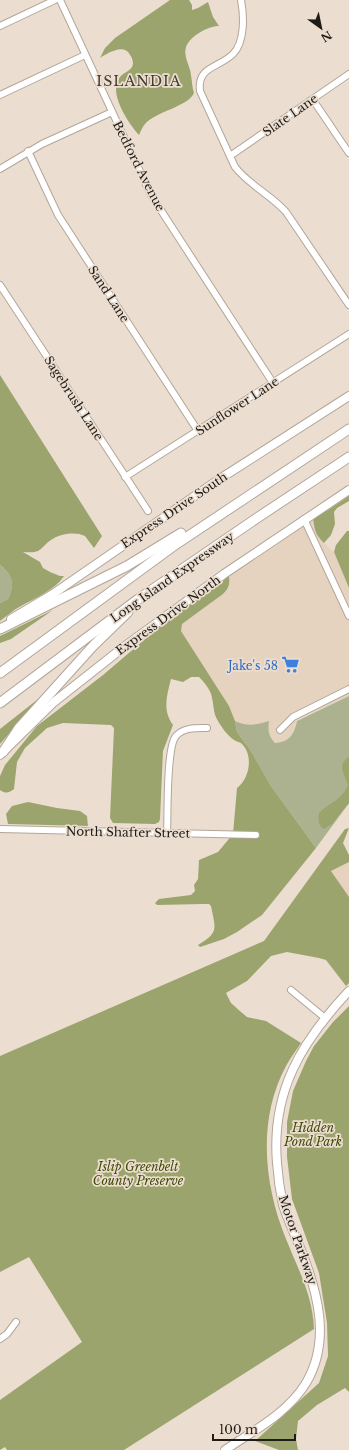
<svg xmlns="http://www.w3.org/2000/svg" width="349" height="1450" font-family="'Libre Baskerville',serif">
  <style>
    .built { fill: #e5d3c0 }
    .green { fill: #acb190 }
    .forest { fill: #9ca46d }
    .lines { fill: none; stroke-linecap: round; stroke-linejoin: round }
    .minor-casing { stroke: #b2a699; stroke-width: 8 }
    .major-casing { stroke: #b2a699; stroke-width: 10 }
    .highway-casing { stroke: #b2a699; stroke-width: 11 }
    .minor { stroke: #fff; stroke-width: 6 }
    .major { stroke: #fff; stroke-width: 8 }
    .highway { stroke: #fff; stroke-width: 9 }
    .labels { text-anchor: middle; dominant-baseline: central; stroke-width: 3.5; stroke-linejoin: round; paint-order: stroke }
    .street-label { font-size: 12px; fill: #1f1b16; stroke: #ebded1 }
    .shop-label { font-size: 12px; fill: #366cbe; stroke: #ebded1; text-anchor: end }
    .park-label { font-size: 12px; font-style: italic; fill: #424905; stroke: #ebded1 }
    .quarter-label { font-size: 14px; letter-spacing: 1px; fill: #453b31; stroke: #ebded1 }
  </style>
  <rect width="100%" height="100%" fill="#ebded1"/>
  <g class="built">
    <path d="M313 517 314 528 319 538 334 552 349 588V696L297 720 293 733 289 738 282 742 275 743 271 739 268 733 269 722 257 725 246 726 235 721 229 706 181 631 182 624 223 594 228 588 230 582 229 576Z"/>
    <path d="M349 862V897L331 871Z"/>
  </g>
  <g class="green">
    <path d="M0 565C13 575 15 585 8 599L0 603Z"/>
    <path d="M349 696V803L316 848 271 786 251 751 237 732 235 721C249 727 255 725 269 721 268 730 268 736 275 743 290 742 294 734 297 721Z"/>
  </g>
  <g class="forest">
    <path d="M170 0H189L192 5V10L198 8 208 2 213 17 219 26C208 26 190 36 186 47 183 56 190 66 191 75 192 81 192 87 194 93 189 106 155 112 145 124 142 127 141 131 139 135 129 124 107 92 120 77 124 72 132 71 133 64 133 61 132 57 130 55 124 43 108 53 100 58L105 48 115 38Z"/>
    <path d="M0 375 102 536 94 548 85 536C75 531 59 534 51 540 46 543 43 548 38 551 33 553 28 552 23 552L40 562 43 568 50 572 60 576H64C55 590 35 598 21 606 13 610 7 616 0 621V603L8 599C15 585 13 575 0 565Z"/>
    <path d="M349 496V501L337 508 334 512 335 524 331 535 324 543C315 535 314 528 313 517L328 510Z"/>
    <path d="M347 531H349V588L334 552 336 545Z"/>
    <path d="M229 576C230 584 229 588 223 594L182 624 181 631 229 706 235 721 237 732 251 751 271 786 316 848 262 915 237 932 224 939 200 947 198 945C220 932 215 928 211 906L209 904H203L157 905 155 903 159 899 191 895 195 891 194 885 198 879 199 860 218 852 233 834 237 788C249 780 254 756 242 744 240 742 237 742 234 740 228 736 222 728 218 721 213 713 214 706 212 698 211 690 204 682 199 677H191L183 682 171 679C167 695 162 710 173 725L163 751 160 819 159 822 155 824 113 823 110 818 114 728 111 725 63 723 47 728 25 748 17 762 14 789C9 793 6 794 0 790V776L5 765 37 726 103 675 164 623Z"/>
    <path d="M53 610 11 639 0 643V636Z"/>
    <path d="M42 696 0 744V729Z"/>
    <path d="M349 757V803L332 824 324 829C318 826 318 819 319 813 329 803 342 800 348 785 345 775 336 765 349 757Z"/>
    <path d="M28 802 57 808 80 811 87 816 88 826 8 824 6 814 12 806Z"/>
    <path d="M349 828 343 843 349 855V862L331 871 349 897V983L346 986 326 960 319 958 287 952 271 956 247 981 226 993 231 1003 241 1012 247 1017 266 1021 301 1043C296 1051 290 1058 286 1066 257 1120 264 1185 286 1239 298 1269 313 1296 314 1329L124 1450H7L5 1447 0 1450V1400L82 1342 29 1257 0 1272V1056L264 941 345 829Z"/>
    <path d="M349 1006V1392L345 1388 317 1405 298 1421 296 1439 298 1450H279L255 1441 319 1383 328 1356 327 1323 319 1273 292 1199 287 1157V1122L293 1091 306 1061 314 1046 333 1022Z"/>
  </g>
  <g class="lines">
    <defs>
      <g id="minor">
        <path d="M60 0 151 195 273 383"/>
        <path d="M241 0C244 16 245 42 233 54 219 68 197 66 200 91L235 167C249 185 271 195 286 212L349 305"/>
        <path d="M0 26 55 0"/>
        <path d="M0 95 85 55"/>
        <path d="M313 100 349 153"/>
        <path d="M28 151 58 215 198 431"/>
        <path d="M230 156 349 74"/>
        <path d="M0 169 42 144 112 112"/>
        <path d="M0 285 148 511"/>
        <path d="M125 477 349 334"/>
        <path d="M304 519 349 616"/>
        <path d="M280 730 293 717 349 689"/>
        <path d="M0 829 256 835"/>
        <path d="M167 833C168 815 166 747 176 736 184 727 197 728 207 728"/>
        <path d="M291 990 325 1018"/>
        <path d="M0 1339 7 1334 16 1322"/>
      </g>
      <g id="major">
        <path d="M11 619 53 594 218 480 349 396"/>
        <path d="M0 755 54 702 125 646 224 574 349 490"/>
        <path d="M225 1450C253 1431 288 1413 306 1383 331 1341 318 1293 301 1250 295 1235 288 1220 283 1205 280 1191 278 1177 277 1163 271 1091 302 1041 349 991"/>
      </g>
      <g id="highway">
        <path d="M0 629 127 566 181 533"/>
        <path d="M0 673 172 547 349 429"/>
        <path d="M0 703 137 600 257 518 349 457"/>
        <path d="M3 752 19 728 93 646 128 612"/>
      </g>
    </defs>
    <use href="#minor" class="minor-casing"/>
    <use href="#major" class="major-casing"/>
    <use href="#highway" class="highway-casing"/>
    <use href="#minor" class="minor"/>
    <use href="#major" class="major"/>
    <use href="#highway" class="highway"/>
  </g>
  <defs>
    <symbol id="supermarket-bare" viewBox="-9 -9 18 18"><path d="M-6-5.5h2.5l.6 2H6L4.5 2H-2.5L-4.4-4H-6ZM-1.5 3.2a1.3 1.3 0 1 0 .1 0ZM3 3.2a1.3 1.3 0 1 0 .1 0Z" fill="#3f7fe0" stroke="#ebded1" stroke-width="2.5" paint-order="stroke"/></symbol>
  </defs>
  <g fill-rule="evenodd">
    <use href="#supermarket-bare" x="278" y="652" width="25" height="25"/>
  </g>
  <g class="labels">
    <g class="street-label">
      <text transform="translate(290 115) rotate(-35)">Slate Lane</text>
      <text transform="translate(139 166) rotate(63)">Bedford Avenue</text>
      <text transform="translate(109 294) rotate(57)">Sand Lane</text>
      <text transform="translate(74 398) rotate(57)">Sagebrush Lane</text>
      <text transform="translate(237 406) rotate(-33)">Sunflower Lane</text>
      <text transform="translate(174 510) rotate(-34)">Express Drive South</text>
      <text transform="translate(172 577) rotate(-35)">Long Island Expressway</text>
      <text transform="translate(168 615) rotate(-36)">Express Drive North</text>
      <text transform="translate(128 832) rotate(1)">North Shafter Street</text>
      <text transform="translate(298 1240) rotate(71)">Motor Parkway</text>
    </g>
    <g class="shop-label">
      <text x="278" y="665">Jake's 58</text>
    </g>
    <g class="park-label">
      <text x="313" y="1127">Hidden<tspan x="313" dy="14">Pond Park</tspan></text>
      <text x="138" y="1166">Islip Greenbelt<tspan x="138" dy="14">County Preserve</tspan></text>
    </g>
    <g class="quarter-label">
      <text x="139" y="81">ISLANDIA</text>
    </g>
  </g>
  <g transform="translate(321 28) rotate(147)" stroke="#ebded1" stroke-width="3" paint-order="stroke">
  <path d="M0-3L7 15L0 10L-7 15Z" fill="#1f1b16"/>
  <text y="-6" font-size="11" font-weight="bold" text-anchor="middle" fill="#1f1b16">N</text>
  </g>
  <path d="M213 1434v6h82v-6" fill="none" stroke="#1f1b16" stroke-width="2"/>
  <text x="219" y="1434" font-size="12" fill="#1f1b16" stroke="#ebded1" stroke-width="3" paint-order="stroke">100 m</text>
</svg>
